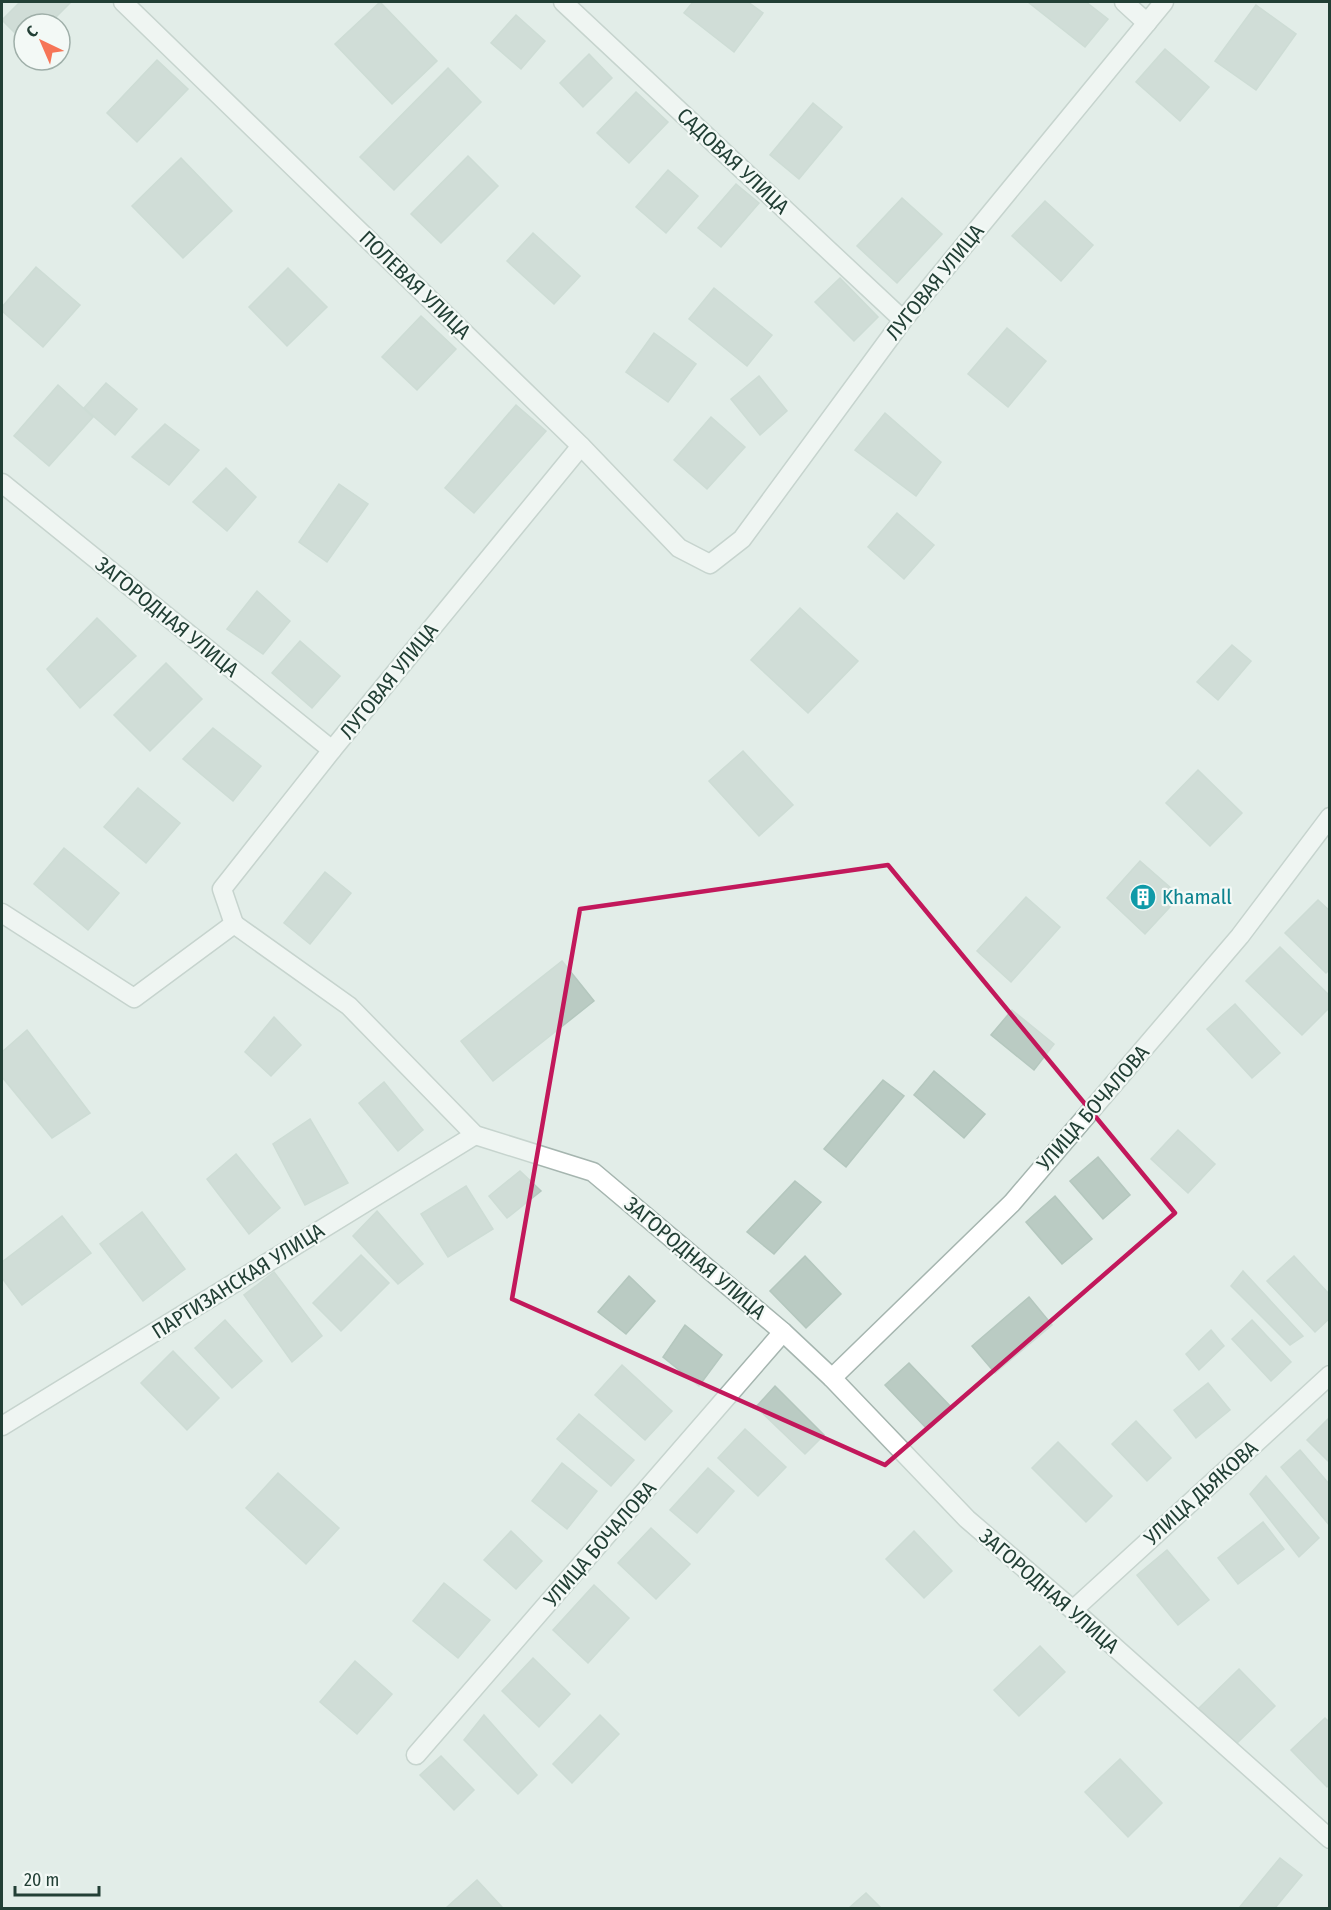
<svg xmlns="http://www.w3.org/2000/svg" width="1331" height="1910" font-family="'Fira Sans Condensed',sans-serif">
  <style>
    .building { fill: #bacbc3; stroke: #b4c7be; stroke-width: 1.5 }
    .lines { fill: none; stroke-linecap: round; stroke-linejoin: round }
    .minor-casing { stroke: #a5b5af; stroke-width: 21 }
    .minor { stroke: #fff; stroke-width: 18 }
    .marked { fill: none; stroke: #c2185b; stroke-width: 4.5; stroke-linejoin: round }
    .labels { text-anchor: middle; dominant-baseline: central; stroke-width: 4.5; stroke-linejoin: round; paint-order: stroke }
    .street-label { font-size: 21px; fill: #223f35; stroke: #f3f9f6 }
    .culture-label { font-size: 21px; fill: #0d838f; stroke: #f3f9f6; text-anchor: start }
  </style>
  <rect width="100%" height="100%" fill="#e2ede8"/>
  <g class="building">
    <path d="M20 2H71L49 24H24V42L2 20Z"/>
    <path d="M380 2 437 61 392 104 335 44Z"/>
    <path d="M693 2H748L763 13 734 52 684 13Z"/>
    <path d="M1028 2H1086L1108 19 1085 47Z"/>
    <path d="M1256 5 1296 34 1256 90 1215 61Z"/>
    <path d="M516 15 545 41 521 69 491 43Z"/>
    <path d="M1165 49 1209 87 1180 121 1136 82Z"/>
    <path d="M589 54 612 78 583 107 560 83Z"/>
    <path d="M157 60 188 89 137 142 107 113Z"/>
    <path d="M448 68 481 102 394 190 360 157Z"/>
    <path d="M636 92 668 122 629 163 597 133Z"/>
    <path d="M813 103 842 127 799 179 770 155Z"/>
    <path d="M468 156 498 186 441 243 411 214Z"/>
    <path d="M181 158 232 211 183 258 132 206Z"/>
    <path d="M668 170 698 196 666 233 636 207Z"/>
    <path d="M736 184 759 203 721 247 698 228Z"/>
    <path d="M902 198 942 234 897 283 857 246Z"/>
    <path d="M1045 201 1093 245 1061 281 1012 236Z"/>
    <path d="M533 233 580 276 554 304 507 261Z"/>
    <path d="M36 267 80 305 43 347 2 311V307Z"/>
    <path d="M288 268 327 307 287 346 249 307Z"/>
    <path d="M840 278 878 317 854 341 815 302Z"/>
    <path d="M714 288 772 335 747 366 689 319Z"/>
    <path d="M421 316 456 349 417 390 382 357Z"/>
    <path d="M1007 328 1046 361 1008 407 968 374Z"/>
    <path d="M654 333 696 364 668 402 626 372Z"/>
    <path d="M759 376 787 411 760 435 731 399Z"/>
    <path d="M106 383 137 409 115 435 84 408Z"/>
    <path d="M58 385 93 417 49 466 14 436Z"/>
    <path d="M516 405 546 431 474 513 445 488Z"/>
    <path d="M885 413 941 462 916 496 855 450Z"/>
    <path d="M711 417 745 447 707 489 674 460Z"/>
    <path d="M165 424 199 450 169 485 132 457Z"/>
    <path d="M226 468 256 497 227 531 193 502Z"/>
    <path d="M339 484 368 504 327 562 299 542Z"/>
    <path d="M897 513 934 545 904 579 868 547Z"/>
    <path d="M257 591 290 621 263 654 227 629Z"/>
    <path d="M800 608 858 661 808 713 751 660Z"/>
    <path d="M97 618 136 656 80 708 47 669Z"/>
    <path d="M300 641 340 676 312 708 272 673Z"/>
    <path d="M1232 645 1251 661 1218 700 1197 682Z"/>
    <path d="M166 663 202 699 150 751 114 715Z"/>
    <path d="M213 728 261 766 233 801 183 759Z"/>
    <path d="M743 751 793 805 759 836 709 781Z"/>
    <path d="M1198 770 1242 813 1210 846 1166 803Z"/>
    <path d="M138 788 180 823 146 863 104 827Z"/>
    <path d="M64 848 119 893 88 930 34 884Z"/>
    <path d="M1140 861 1180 896 1145 934 1107 898Z"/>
    <path d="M325 872 351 893 310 944 284 923Z"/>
    <path d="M1026 897 1060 927 1011 982 977 951Z"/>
    <path d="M1318 900 1330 911V969L1326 973 1285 933Z"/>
    <path d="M1280 947 1330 996V1007L1302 1035 1246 981Z"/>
    <path d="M562 961 594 1001 493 1081 461 1041Z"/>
    <path d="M1235 1004 1280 1053 1252 1078 1207 1029Z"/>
    <path d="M1012 1010 1054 1044 1034 1070 991 1035Z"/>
    <path d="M274 1017 301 1045 271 1076 245 1052Z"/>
    <path d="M27 1030 90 1113 52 1138 2 1077V1052Z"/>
    <path d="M934 1071 985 1114 964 1138 914 1095Z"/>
    <path d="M883 1080 904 1096 846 1167 824 1149Z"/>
    <path d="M384 1082 423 1130 398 1151 359 1103Z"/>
    <path d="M310 1119 348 1183 305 1205 273 1144Z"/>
    <path d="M1178 1130 1215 1164 1188 1193 1151 1159Z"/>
    <path d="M236 1154 280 1208 249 1234 207 1179Z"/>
    <path d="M1098 1157 1130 1195 1103 1219 1070 1181Z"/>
    <path d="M520 1171 541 1191 507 1218 489 1196Z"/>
    <path d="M795 1181 821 1202 774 1254 747 1232Z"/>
    <path d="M466 1186 493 1229 448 1257 421 1214Z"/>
    <path d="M1055 1196 1092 1239 1062 1264 1026 1222Z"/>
    <path d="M377 1211 423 1264 398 1284 353 1236Z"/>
    <path d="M142 1212 185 1269 143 1301 100 1244Z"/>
    <path d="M62 1216 91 1253 22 1305 2 1278V1262Z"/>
    <path d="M361 1255 389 1283 341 1331 313 1303Z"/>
    <path d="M805 1256 841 1294 806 1328 770 1291Z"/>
    <path d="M1294 1256 1330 1295V1318L1315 1332 1267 1281Z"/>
    <path d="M1243 1271 1303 1336 1290 1345 1231 1286Z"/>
    <path d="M274 1272 322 1336 292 1362 244 1295Z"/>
    <path d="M629 1276 655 1301 626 1334 598 1312Z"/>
    <path d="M1029 1297 1052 1325 995 1373 972 1346Z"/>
    <path d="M225 1320 262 1361 232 1388 195 1348Z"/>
    <path d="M1252 1320 1291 1362 1271 1381 1232 1339Z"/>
    <path d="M685 1325 722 1355 699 1386 663 1357Z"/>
    <path d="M1211 1330 1224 1346 1199 1370 1186 1354Z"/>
    <path d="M173 1351 219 1398 187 1430 141 1383Z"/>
    <path d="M909 1363 952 1408 928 1430 885 1385Z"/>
    <path d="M622 1365 672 1411 645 1440 595 1395Z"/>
    <path d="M1208 1383 1230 1410 1196 1438 1174 1410Z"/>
    <path d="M775 1386 824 1435 805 1454 756 1407Z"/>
    <path d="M579 1414 634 1460 611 1486 557 1439Z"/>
    <path d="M1330 1417V1463L1307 1440Z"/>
    <path d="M1136 1421 1171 1458 1147 1481 1112 1444Z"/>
    <path d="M745 1429 786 1467 758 1496 718 1458Z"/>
    <path d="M1058 1442 1112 1496 1086 1522 1032 1468Z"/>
    <path d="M1300 1450 1330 1485V1526L1281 1467Z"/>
    <path d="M562 1463 597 1491 567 1529 532 1501Z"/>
    <path d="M708 1468 734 1491 697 1533 670 1510Z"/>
    <path d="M278 1473 339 1528 306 1564 246 1508Z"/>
    <path d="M1266 1476 1319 1538 1299 1557 1250 1494Z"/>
    <path d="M1263 1522 1284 1549 1238 1584 1218 1558Z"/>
    <path d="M651 1528 690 1564 656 1599 618 1563Z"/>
    <path d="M511 1531 542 1561 516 1589 484 1560Z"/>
    <path d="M914 1531 952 1571 924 1598 886 1559Z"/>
    <path d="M1167 1550 1209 1600 1178 1625 1137 1575Z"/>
    <path d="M444 1583 490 1620 458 1658 413 1621Z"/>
    <path d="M594 1585 629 1618 588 1663 553 1630Z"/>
    <path d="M1040 1646 1065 1672 1019 1716 994 1690Z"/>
    <path d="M533 1658 570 1694 539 1727 502 1691Z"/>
    <path d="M355 1661 392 1694 357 1734 320 1702Z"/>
    <path d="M1239 1669 1275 1706 1233 1747 1197 1710Z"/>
    <path d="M484 1715 537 1775 518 1794 464 1740Z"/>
    <path d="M600 1715 619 1734 572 1783 553 1764Z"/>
    <path d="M1325 1718 1330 1723V1784L1327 1787 1291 1750Z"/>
    <path d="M441 1756 474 1790 454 1810 420 1775Z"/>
    <path d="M1120 1759 1162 1803 1128 1837 1085 1792Z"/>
    <path d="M1280 1858 1302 1875 1275 1908H1239Z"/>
    <path d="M477 1880 502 1907 500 1908H446Z"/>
    <path d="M866 1893 881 1908H849Z"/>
  </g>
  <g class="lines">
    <defs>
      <g id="minor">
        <path d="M123 2 581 446 679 548 710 564 742 539 903 320 1164 2"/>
        <path d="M563 2 903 320"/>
        <path d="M1124 2 1147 23"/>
        <path d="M2 483 332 750"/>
        <path d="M2 913 134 998 234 924"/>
        <path d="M234 924 349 1006 475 1135 593 1172 783 1332 832 1378 967 1519 1073 1610 1330 1839"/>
        <path d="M234 924 222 889 332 750 581 446"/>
        <path d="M832 1378 1012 1203 1240 936 1330 817"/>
        <path d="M2 1426 475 1135"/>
        <path d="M1073 1610 1330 1375"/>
        <path d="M416 1755 783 1332"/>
      </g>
    </defs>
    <use href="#minor" class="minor-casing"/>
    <use href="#minor" class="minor"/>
  </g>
  <path d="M0 0H1331V1910H0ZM888 865 1175 1213 885 1465 512 1299 580 909Z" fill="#e2ede8" fill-opacity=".55" fill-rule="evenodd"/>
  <path class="marked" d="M888 865 1175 1213 885 1465 512 1299 580 909Z"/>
  <defs>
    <symbol id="building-disc" viewBox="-11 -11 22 22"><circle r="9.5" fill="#0f9aa8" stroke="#f3f9f6"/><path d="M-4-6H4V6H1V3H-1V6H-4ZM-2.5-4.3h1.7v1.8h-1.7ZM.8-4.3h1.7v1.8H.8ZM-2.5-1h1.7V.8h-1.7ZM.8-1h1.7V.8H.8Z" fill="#fff"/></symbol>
  </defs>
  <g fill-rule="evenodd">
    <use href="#building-disc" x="1128" y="882" width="30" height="30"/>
  </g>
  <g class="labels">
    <g class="street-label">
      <text transform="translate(733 161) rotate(43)">САДОВАЯ УЛИЦА</text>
      <text transform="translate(935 282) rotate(-51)">ЛУГОВАЯ УЛИЦА</text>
      <text transform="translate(415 285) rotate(44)">ПОЛЕВАЯ УЛИЦА</text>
      <text transform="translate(167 617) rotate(39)">ЗАГОРОДНАЯ УЛИЦА</text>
      <text transform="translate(389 681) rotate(-51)">ЛУГОВАЯ УЛИЦА</text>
      <text transform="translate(1093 1108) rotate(-49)">УЛИЦА БОЧАЛОВА</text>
      <text transform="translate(695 1258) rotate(40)">ЗАГОРОДНАЯ УЛИЦА</text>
      <text transform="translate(238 1281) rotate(-32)">ПАРТИЗАНСКАЯ УЛИЦА</text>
      <text transform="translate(1201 1493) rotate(-42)">УЛИЦА ДЬЯКОВА</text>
      <text transform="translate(600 1544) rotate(-49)">УЛИЦА БОЧАЛОВА</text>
      <text transform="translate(1049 1591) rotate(41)">ЗАГОРОДНАЯ УЛИЦА</text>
    </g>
    <g class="culture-label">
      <text x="1162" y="897">Khamall</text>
    </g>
  </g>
  <rect width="1331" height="1910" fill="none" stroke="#223f35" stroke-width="6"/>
  <g transform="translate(42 42) rotate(316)"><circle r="28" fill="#f3f9f6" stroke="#9fafa9" stroke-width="1.5"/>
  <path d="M0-4.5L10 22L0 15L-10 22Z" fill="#f67557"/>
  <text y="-9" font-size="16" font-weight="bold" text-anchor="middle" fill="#223f35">С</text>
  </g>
  <path d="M15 1886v9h84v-9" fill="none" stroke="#223f35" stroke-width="3"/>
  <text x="24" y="1886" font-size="18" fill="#223f35" stroke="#f3f9f6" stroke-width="4.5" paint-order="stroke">20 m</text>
</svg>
